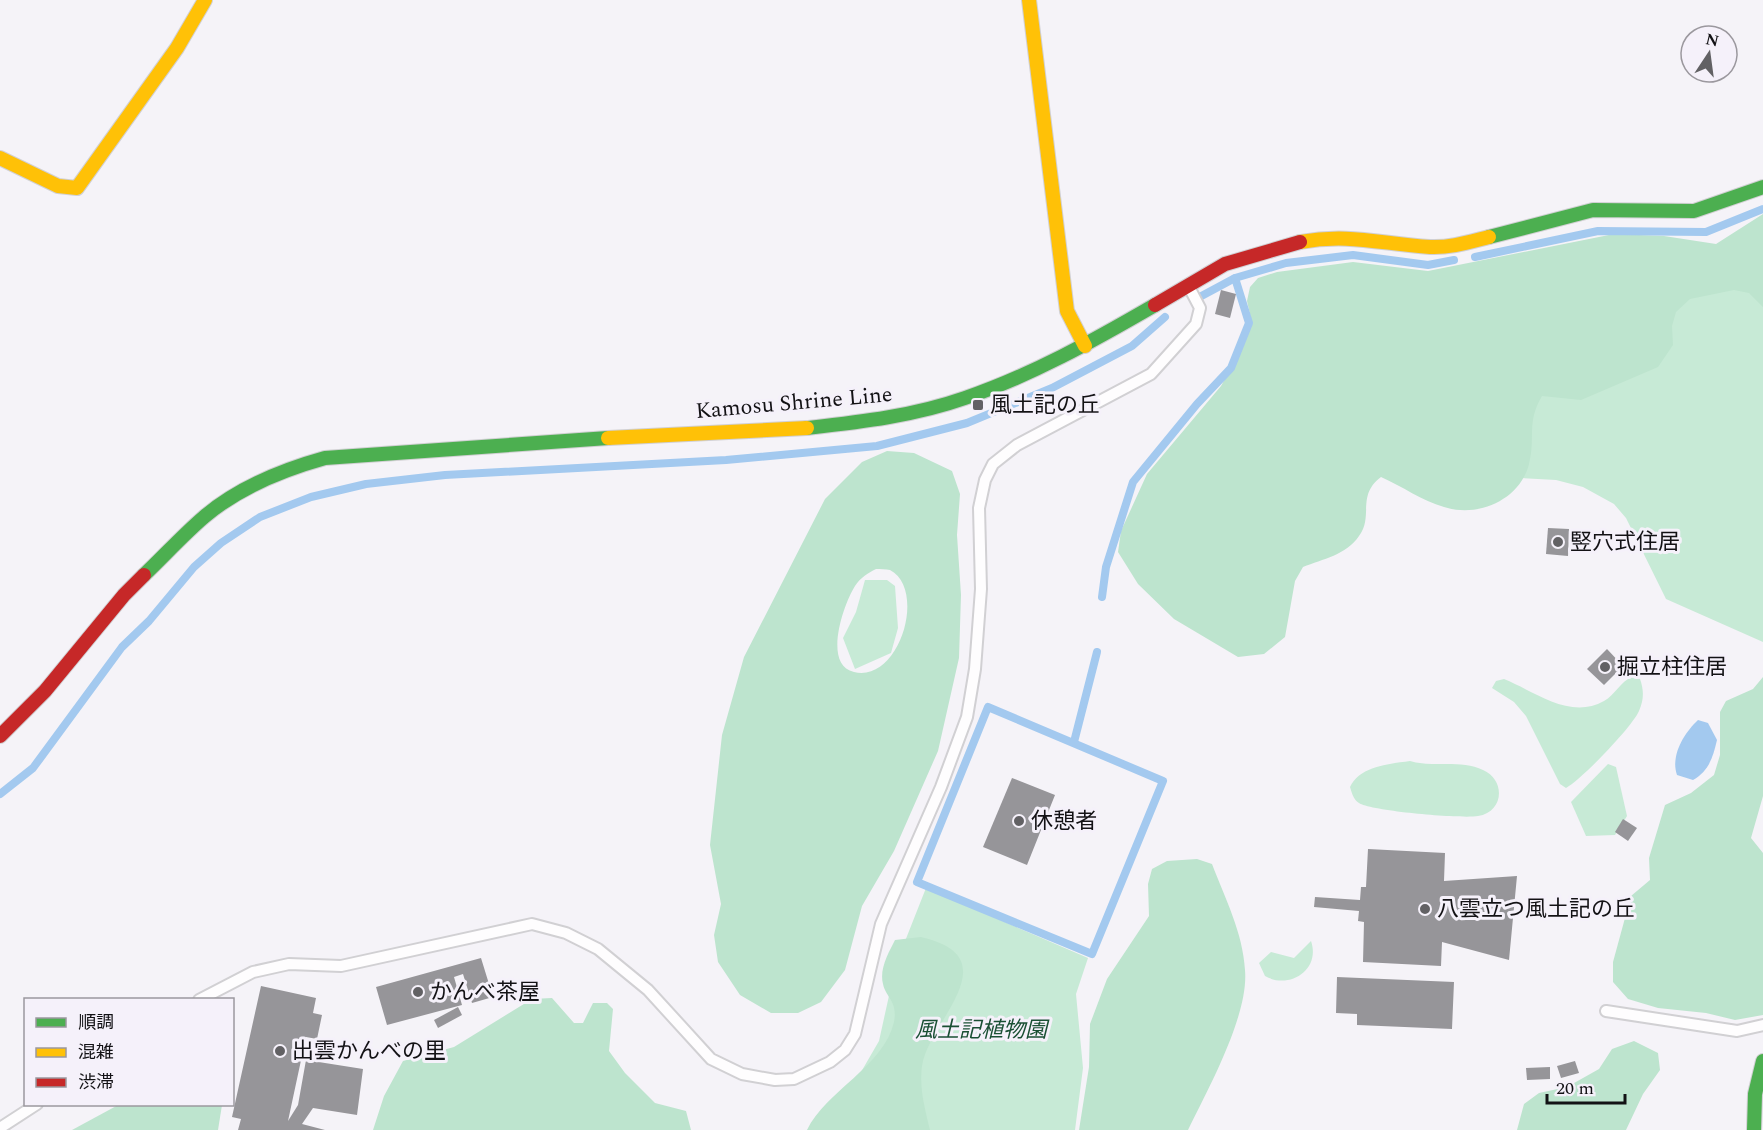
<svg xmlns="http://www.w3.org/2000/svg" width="1763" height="1130" font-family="Spectral,'Noto Sans JP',serif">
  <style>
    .green { fill: #c7ead6 }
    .forest { fill: #bde4ce; fill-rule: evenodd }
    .water { fill: #a3c9ef }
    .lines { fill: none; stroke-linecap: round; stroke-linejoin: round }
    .stream { stroke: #a3c9ef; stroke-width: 8 }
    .building { fill: #969599 }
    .lane-casing { stroke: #d1d0d3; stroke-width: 14 }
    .fast-casing { stroke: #d1d0d3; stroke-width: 16 }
    .slow-casing { stroke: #d1d0d3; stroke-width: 16 }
    .jam-casing { stroke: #d1d0d3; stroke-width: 16 }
    .lane { stroke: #fefdfe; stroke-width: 10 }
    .fast { stroke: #4caf50; stroke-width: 14 }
    .slow { stroke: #ffc107; stroke-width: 14 }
    .jam { stroke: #c62828; stroke-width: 14 }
    .poi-dot { fill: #626164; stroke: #f5f1fa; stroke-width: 2 }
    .labels { text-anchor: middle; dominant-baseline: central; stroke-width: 6; stroke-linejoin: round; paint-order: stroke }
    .street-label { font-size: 22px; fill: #131215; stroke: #f5f1fa }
    .poi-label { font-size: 22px; fill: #131215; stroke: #f5f1fa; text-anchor: start }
    .park-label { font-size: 22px; font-style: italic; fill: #1a5034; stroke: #f5f1fa }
  </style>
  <rect width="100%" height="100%" fill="#f5f3f8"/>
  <g class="green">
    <path d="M1732 287 1750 289 1763 303V642L1666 599 1626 518 1614 504 1583 487 1556 480 1520 478 1526 409 1540 389 1669 325C1681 293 1702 293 1732 287Z"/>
    <path d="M865 580H887L895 586 898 628 891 653 855 669 843 638 856 612Z"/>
    <path d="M1632 677 1640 679C1644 690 1644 700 1639 711 1632 727 1582 779 1566 788L1560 784 1526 716 1514 702 1492 688 1496 681 1504 679C1536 692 1570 720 1604 701 1615 695 1621 681 1632 677Z"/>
    <path d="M1410 761C1433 768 1461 759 1483 770 1506 780 1504 812 1478 816 1462 819 1371 811 1359 803 1353 799 1352 793 1350 787 1360 766 1389 764 1410 761Z"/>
    <path d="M1608 764 1616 767 1627 816 1615 835 1586 836 1571 802Z"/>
    <path d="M926 888 1088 958 1076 994 1083 1068 1075 1130H841L839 1110 879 1041 896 964Z"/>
    <path d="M1311 941C1321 970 1289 990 1265 976L1259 963 1271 952 1294 958Z"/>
  </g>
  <g class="forest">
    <path d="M1763 214V307L1749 293 1734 290 1690 299 1676 312 1672 326 1673 345 1658 367 1581 400 1542 396C1526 423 1536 437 1529 464 1520 500 1478 518 1444 507 1422 501 1402 486 1381 477 1356 496 1374 516 1359 536 1346 555 1323 559 1303 567L1295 581 1285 637 1264 654 1238 657 1174 619 1138 584 1118 552 1121 531 1147 474 1221 386 1243 347 1252 323 1247 301 1250 287 1258 278 1277 272 1353 262 1428 271 1614 234 1664 236 1716 244Z"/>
    <path d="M887 451 914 453 952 471 960 494 957 535 961 595 959 658 938 751 894 851 862 906 845 970 821 1002 798 1013H771L740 995 718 962 714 935 721 904 710 845 722 735 744 657 825 499 862 462ZM876 569C880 569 886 569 890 570 927 589 900 683 854 672 822 665 844 603 855 586 860 578 868 573 876 569Z"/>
    <path d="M1763 677V796L1751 838 1763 853V1015L1735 1020 1706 1013 1658 1008 1628 999 1613 982V962L1631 896 1650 880 1649 858 1665 805 1691 793 1714 775 1720 755V712L1726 701 1753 689Z"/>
    <path d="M1197 859 1212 864C1225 898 1243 933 1245 970 1249 1015 1208 1089 1188 1130H1079L1089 1067 1090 1024 1107 979 1149 916 1148 884 1152 869 1167 861Z"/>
    <path d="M921 937C1012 958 928 1022 922 1066 919 1088 925 1109 930 1130H807C826 1091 884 1066 894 1022 898 1001 886 998 883 984 879 969 889 952 895 940Z"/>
    <path d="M552 998 574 1023H583L593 1003H607L613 1009 609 1051 625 1073 655 1103 686 1111 691 1130H373L384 1096 403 1061 454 1047 532 999Z"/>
    <path d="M1634 1041 1658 1053 1660 1070 1643 1094 1626 1130H1517L1524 1104 1539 1093 1567 1087 1599 1069 1612 1049Z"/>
    <path d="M120 1104H222V1105L218 1130H72Z"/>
  </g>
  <path class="water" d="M1698 720 1708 723 1717 740C1713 757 1709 771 1693 780L1677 775C1670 755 1685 732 1698 720Z"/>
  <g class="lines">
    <g class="stream">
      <path d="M1475 257 1598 231 1706 232 1763 209"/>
      <path d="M1194 300 1235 278 1286 263 1353 255 1428 265 1454 260"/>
      <path d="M1102 597 1106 567 1133 482 1197 404 1231 368 1249 323 1235 278"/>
      <path d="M988 707 1163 781 1092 954 917 882Z"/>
      <path d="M1074 742 1097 652"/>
      <path d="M0 794 33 768 122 647 149 621 194 567 221 543 260 517 311 497 366 484 445 475 726 460 877 446 967 423 1052 388 1132 346 1165 317"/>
    </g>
  </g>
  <g class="building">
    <path d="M1221 290 1236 294 1230 318 1215 314Z"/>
    <path d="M1548 528 1569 529 1568 556 1546 554Z"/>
    <path d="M1607 649 1623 666 1604 685 1587 669Z"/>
    <path d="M1012 778 1055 795 1027 865 983 847Z"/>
    <path d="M1623 819 1637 828 1628 841 1615 832Z"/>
    <path d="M1368 849 1445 853 1444 881 1517 876 1509 960 1442 942 1441 966 1363 962 1364 922 1358 921 1359 911 1314 907 1315 897 1360 900 1361 887H1366Z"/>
    <path d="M481 958 493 997 472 1003 463 974 454 977 462 1005 387 1025 376 987Z"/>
    <path d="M1337 977 1454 982 1452 1029 1357 1025V1014L1336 1013Z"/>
    <path d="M261 986 316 998 313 1013 322 1015 317 1039 306 1037 288 1121 298 1105 306 1060 363 1069 357 1115 313 1108 302 1124 325 1130H238L241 1119 232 1117Z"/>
    <path d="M458 1007 462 1015 438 1028 434 1020Z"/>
    <path d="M1575 1061 1579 1073 1561 1078 1557 1066Z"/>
    <path d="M1550 1067V1079L1527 1080 1526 1068Z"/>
  </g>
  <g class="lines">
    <defs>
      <g id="lane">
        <path d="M199 1000 253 972 289 964 341 966 532 924 566 933 598 949 648 990 711 1059 742 1074 775 1080 794 1079 830 1062 845 1050 855 1034 881 924 941 787 967 717 975 669 981 589 979 508 985 480 993 464 1017 445 1151 374 1196 324 1200 308 1189 287"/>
        <path d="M1606 1011 1737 1031 1763 1025"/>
        <path d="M0 1128 37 1104"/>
      </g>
      <g id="fast">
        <path d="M1489 237 1593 210 1694 211 1763 187"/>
        <path d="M807 428C860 422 914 416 965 398 1032 375 1093 341 1155 305"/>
        <path d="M144 575C164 556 183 535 204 517 239 487 282 470 325 458L608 438"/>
        <path d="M1754 1130 1755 1094 1763 1061"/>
      </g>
      <g id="slow">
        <path d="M1029 0 1067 311 1085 346"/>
        <path d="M0 158 58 186 77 188 177 48 205 0"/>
        <path d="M1300 242C1350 233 1381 244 1430 247 1450 248 1469 242 1489 237"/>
        <path d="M608 438 807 428"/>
      </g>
      <g id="jam">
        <path d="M1155 305 1225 264 1300 242"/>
        <path d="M0 736 45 691 124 595 144 575"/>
      </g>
    </defs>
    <use href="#lane" class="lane-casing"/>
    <use href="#fast" class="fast-casing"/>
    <use href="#slow" class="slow-casing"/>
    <use href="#jam" class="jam-casing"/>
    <use href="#lane" class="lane"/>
    <use href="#fast" class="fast"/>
    <use href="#slow" class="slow"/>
    <use href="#jam" class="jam"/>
  </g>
  <g class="poi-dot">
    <rect x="972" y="399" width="12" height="12" rx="3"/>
    <circle cx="1558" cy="542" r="6"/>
    <circle cx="1605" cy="667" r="6"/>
    <circle cx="1019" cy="821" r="6"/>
    <circle cx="1425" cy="909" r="6"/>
    <circle cx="418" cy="992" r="6"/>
    <circle cx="280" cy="1051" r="6"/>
  </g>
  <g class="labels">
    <g class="street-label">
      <text transform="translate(794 403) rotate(-5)">Kamosu Shrine Line</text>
    </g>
    <g class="poi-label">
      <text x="990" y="405">風土記の丘</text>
      <text x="1570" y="542">竪穴式住居</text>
      <text x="1617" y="667">掘立柱住居</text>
      <text x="1031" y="821">休憩者</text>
      <text x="1437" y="909">八雲立つ風土記の丘</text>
      <text x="430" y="992">かんべ茶屋</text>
      <text x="292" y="1051">出雲かんべの里</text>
    </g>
    <g class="park-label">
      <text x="981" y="1030">風土記植物園</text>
    </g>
  </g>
  <rect x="24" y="998" width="210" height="108" fill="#f5f1fa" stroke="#9b989e" stroke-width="1.5"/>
  <rect x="36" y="1018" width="30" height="9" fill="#4caf50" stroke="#9b989e" stroke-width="1.5"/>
  <text x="78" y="1028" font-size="18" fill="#131215">順調</text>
  <rect x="36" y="1048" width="30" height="9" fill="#ffc107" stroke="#9b989e" stroke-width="1.5"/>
  <text x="78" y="1058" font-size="18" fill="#131215">混雑</text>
  <rect x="36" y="1078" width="30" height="9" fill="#c62828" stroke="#9b989e" stroke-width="1.5"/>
  <text x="78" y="1088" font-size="18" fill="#131215">渋滞</text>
  <g transform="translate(1709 54) rotate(13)"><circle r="28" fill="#f5f1fa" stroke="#9b989e" stroke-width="1.5"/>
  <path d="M0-4.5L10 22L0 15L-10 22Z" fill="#626164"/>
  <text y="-9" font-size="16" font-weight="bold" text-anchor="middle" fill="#131215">N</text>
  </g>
  <path d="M1547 1094v9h78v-9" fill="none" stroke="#131215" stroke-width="3"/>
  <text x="1556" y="1094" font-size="18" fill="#131215" stroke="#f5f1fa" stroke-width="4.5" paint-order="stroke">20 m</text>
</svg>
